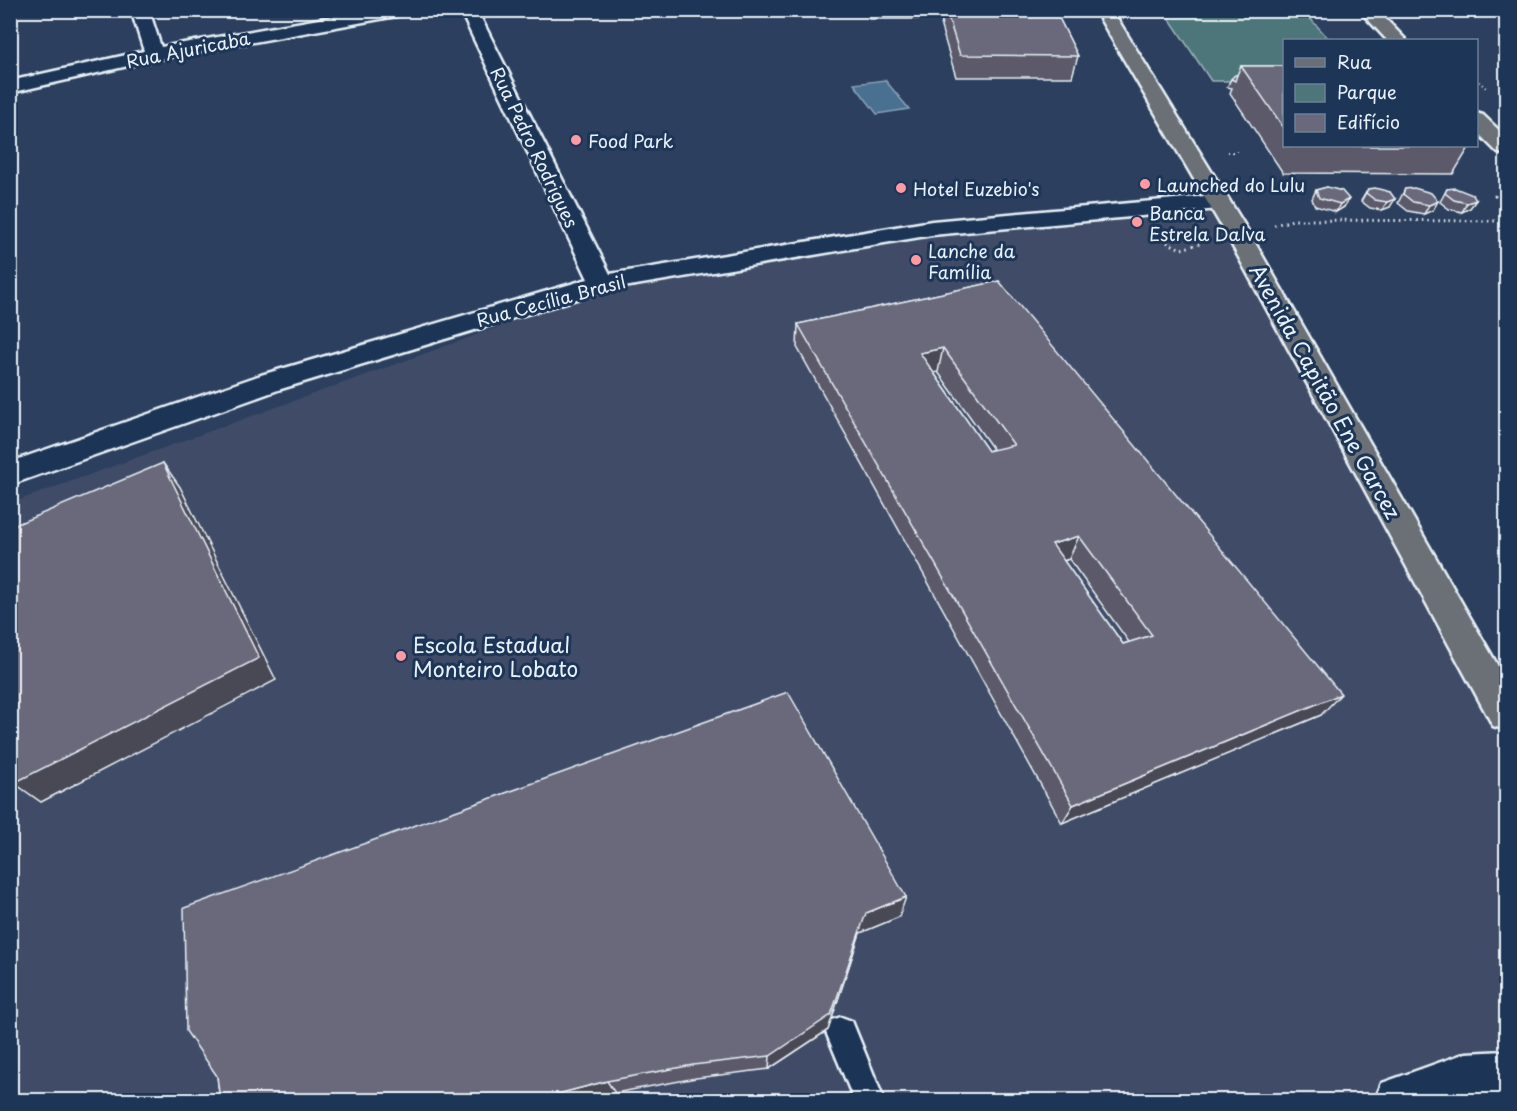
<svg xmlns="http://www.w3.org/2000/svg" width="1517" height="1111" font-family="'Playpen Sans',sans-serif">
  <style>
    .built { fill: #3f4c67 }
    .green { fill: #4e767a; stroke: #9bb4b9; stroke-width: 1.5 }
    .water { fill: #496f91; stroke: #89a3ba; stroke-width: 1.5 }
    .lines { fill: none; stroke-linecap: round; stroke-linejoin: round }
    .service-casing { stroke: #e8f1f8; stroke-width: 5 }
    .tertiary-casing { stroke: #e8f1f8; stroke-width: 5 }
    .primary-casing { stroke: #e8f1f8; stroke-width: 5 }
    .path-far1 { stroke: #e8f1f8; stroke-width: 2; stroke-dasharray: 1 3; stroke-linecap: butt }
    .path { stroke: #e8f1f8; stroke-width: 3; stroke-dasharray: 1.5 4; stroke-linecap: butt }
    .service { fill: #1d3557; fill-rule: evenodd }
    .tertiary { fill: #1d3557; fill-rule: evenodd }
    .primary { fill: #6b6f75; fill-rule: evenodd }
    .wall { fill: #5b5a6a; stroke: #e8f1f8; stroke-width: 1.5; fill-rule: evenodd }
    .shaded-wall { fill: #4a4a56; stroke: #e8f1f8; stroke-width: 1.5 }
    .building { fill: #6a697b; stroke: #e8f1f8; stroke-width: 1.5; fill-rule: evenodd }
    .poi-dot { fill: #ff9aa2; stroke: #1d3557; stroke-width: 2 }
    .labels { text-anchor: middle; dominant-baseline: central; stroke-width: 6; stroke-linejoin: round; paint-order: stroke }
    .far-street-label { font-size: 18px; fill: #e8f1f8; stroke: #1d3557 }
    .far-poi-label { font-size: 18px; fill: #e8f1f8; stroke: #1d3557; text-anchor: start }
    .street-label { font-size: 21px; fill: #e8f1f8; stroke: #1d3557 }
    .poi-label { font-size: 21px; fill: #e8f1f8; stroke: #1d3557; text-anchor: start }
  </style>
  <rect width="100%" height="100%" fill="#2c3f5e"/>
  <filter id="ink" filterUnits="userSpaceOnUse"><feTurbulence type="fractalNoise" baseFrequency=".0167" numOctaves="2"/><feDisplacementMap in="SourceGraphic" scale="12" xChannelSelector="R" yChannelSelector="G"/><feConvolveMatrix kernelMatrix="1 2 1 2 8 2 1 2 1" color-interpolation-filters="sRGB"/></filter>
  <g filter="url(#ink)">
    <path class="built" d="M1218 202 1506 717V1075L1466 1077 1394 1100H11V503L634 278 922 233Z"/>
    <path class="green" d="M1165 12 1305 13 1330 40H1284V81H1211Z"/>
    <path class="water" d="M885 80 909 109 877 114 854 84Z"/>
    <g class="lines">
      <defs>
        <path id="service" d="M841 1017 852 1021 884 1100H854L826 1032 830 1021Z"/>
        <g id="tertiary">
          <path d="M131 10H149L161 47 370 10H410L402 15 154 60 10 93V81L144 51Z"/>
          <path d="M460 10H477L610 274 932 221 1219 195 1227 197 1230 202 1227 207 1219 209 932 235 606 290 281 389 10 485V462L261 375 588 279Z"/>
          <path d="M1506 1051V1099L1375 1100 1382 1083 1466 1053Z"/>
        </g>
        <g id="primary">
          <path d="M1095 10H1112L1250 234 1506 680V730L1493 726 1226 234Z"/>
          <path d="M1359 10H1377L1406 40H1387Z"/>
          <path d="M1476 113 1483 115 1506 137V154L1498 153 1476 131Z"/>
        </g>
      </defs>
      <use href="#service" class="service-casing"/>
      <use href="#tertiary" class="tertiary-casing"/>
      <use href="#primary" class="primary-casing"/>
      <g class="path-far1">
        <path d="M1419 10 1421 20"/>
        <path d="M1476 79 1486 88"/>
        <path d="M1228 152H1239"/>
      </g>
      <g class="path">
        <path d="M1506 197 1495 196 1506 208"/>
        <path d="M1274 225 1293 220 1506 221"/>
        <path d="M1162 240 1181 249 1203 243"/>
      </g>
      <use href="#service" class="service"/>
      <use href="#tertiary" class="tertiary"/>
      <use href="#primary" class="primary"/>
    </g>
    <g class="wall">
      <path d="M868 10H919L918 19H869Z"/>
      <path d="M944 10H1055L1078 56 1072 77H956L941 27Z"/>
      <path d="M1241 66H1284V146H1470L1453 174 1283 173 1230 93 1232 88 1227 87 1231 79 1237 75Z"/>
      <path d="M1327 187 1344 207 1336 212 1315 206 1312 199 1316 190Z"/>
      <path d="M1368 189 1390 192V207L1382 210 1370 208 1361 201Z"/>
      <path d="M1405 189 1438 201 1433 210 1424 214 1408 211 1398 203Z"/>
      <path d="M1447 189 1476 200 1470 208 1462 212 1449 209 1440 202Z"/>
      <path d="M999 281 1321 715 1062 823 797 347 798 324ZM938 372 993 449 988 451 934 373ZM1069 559 1129 642 1123 644 1064 561Z"/>
      <path d="M899 917 860 933 828 1030 769 1069 696 1078 615 1093 587 1101H220L217 1076Z"/>
    </g>
    <g class="shaded-wall">
      <path d="M1349 199 1344 207 1336 212 1340 204Z"/>
      <path d="M1395 199 1390 207 1382 210 1387 202Z"/>
      <path d="M1476 200 1470 208 1462 212 1467 203Z"/>
      <path d="M1438 201 1433 210 1424 214 1429 205Z"/>
      <path d="M943 348 938 372 916 377 920 353Z"/>
      <path d="M163 463 180 487 276 680 41 802 14 783Z"/>
      <path d="M1079 536 1069 559 1043 567 1052 544Z"/>
      <path d="M1341 694 1321 715 1062 823 1073 805Z"/>
      <path d="M906 897 899 917 860 933 828 1030 769 1069 770 1056 866 913Z"/>
      <path d="M607 1081 615 1093 587 1101H531Z"/>
    </g>
    <g class="building">
      <path d="M946 10H1055L1078 56 960 55Z"/>
      <path d="M1241 66H1284V128Z"/>
      <path d="M1235 75H1237L1235 81 1231 79Z"/>
      <path d="M1327 187 1342 191 1349 199 1340 204 1319 198 1316 190Z"/>
      <path d="M1375 188 1390 192 1395 199 1387 202 1375 200 1366 193 1368 189Z"/>
      <path d="M1414 188 1431 193 1438 201 1429 205 1413 202 1403 194 1405 189Z"/>
      <path d="M1455 188 1473 195 1476 200 1467 203 1454 200 1445 193 1447 189Z"/>
      <path d="M999 281 1341 694 1073 805 798 324ZM943 348 1014 445 988 451 920 353ZM1079 536 1152 635 1123 644 1052 544Z"/>
      <path d="M163 463 259 658 14 783 10 771V527Z"/>
      <path d="M788 692 906 897 866 913 831 1015 770 1056 693 1065 607 1081 531 1101H220L217 1076 186 1031 184 908Z"/>
    </g>
  </g>
  <g class="poi-dot">
    <circle cx="576" cy="140" r="6"/>
    <circle cx="1145" cy="184" r="6"/>
    <circle cx="901" cy="188" r="6"/>
    <circle cx="1137" cy="222" r="6"/>
    <circle cx="916" cy="260" r="6"/>
    <circle cx="401" cy="656" r="6"/>
  </g>
  <g class="labels">
    <g class="far-street-label">
      <text transform="translate(188 49) rotate(-11)">Rua Ajuricaba</text>
      <text transform="translate(535 147) rotate(64)">Rua Pedro Rodrigues</text>
      <text transform="translate(551 300) rotate(-15)">Rua Cecília Brasil</text>
    </g>
    <g class="far-poi-label">
      <text x="588" y="140">Food Park</text>
      <text x="1157" y="184">Launched do Lulu</text>
      <text x="913" y="188">Hotel Euzebio's</text>
      <text x="1149" y="212">Banca<tspan x="1149" dy="21">Estrela Dalva</tspan></text>
      <text x="928" y="250">Lanche da<tspan x="928" dy="21">Família</tspan></text>
    </g>
    <g class="street-label">
      <text transform="translate(1326 391) rotate(61)">Avenida Capitão Ene Garcez</text>
    </g>
    <g class="poi-label">
      <text x="413" y="644">Escola Estadual<tspan x="413" dy="24">Monteiro Lobato</tspan></text>
    </g>
  </g>
  <rect width="1517" height="1111" fill="none" stroke="#1d3557" stroke-width="36"/>
  <rect x="18" y="18" width="1481" height="1075" fill="none" stroke="#e8f1f8" stroke-width="2" filter="url(#ink)"/>
  <rect x="1283" y="39" width="195" height="108" fill="#1d3557" stroke="#6e8097" stroke-width="1.5"/>
  <rect x="1295" y="58" width="30" height="9" fill="#6b6f75" stroke="#6e8097" stroke-width="1.5"/>
  <text x="1337" y="69" font-size="18" fill="#e8f1f8">Rua</text>
  <rect x="1295" y="84" width="30" height="18" fill="#4e767a" stroke="#6e8097" stroke-width="1.5"/>
  <text x="1337" y="99" font-size="18" fill="#e8f1f8">Parque</text>
  <rect x="1295" y="114" width="30" height="18" fill="#6a697b" stroke="#6e8097" stroke-width="1.5"/>
  <text x="1337" y="129" font-size="18" fill="#e8f1f8">Edifício</text>
</svg>
